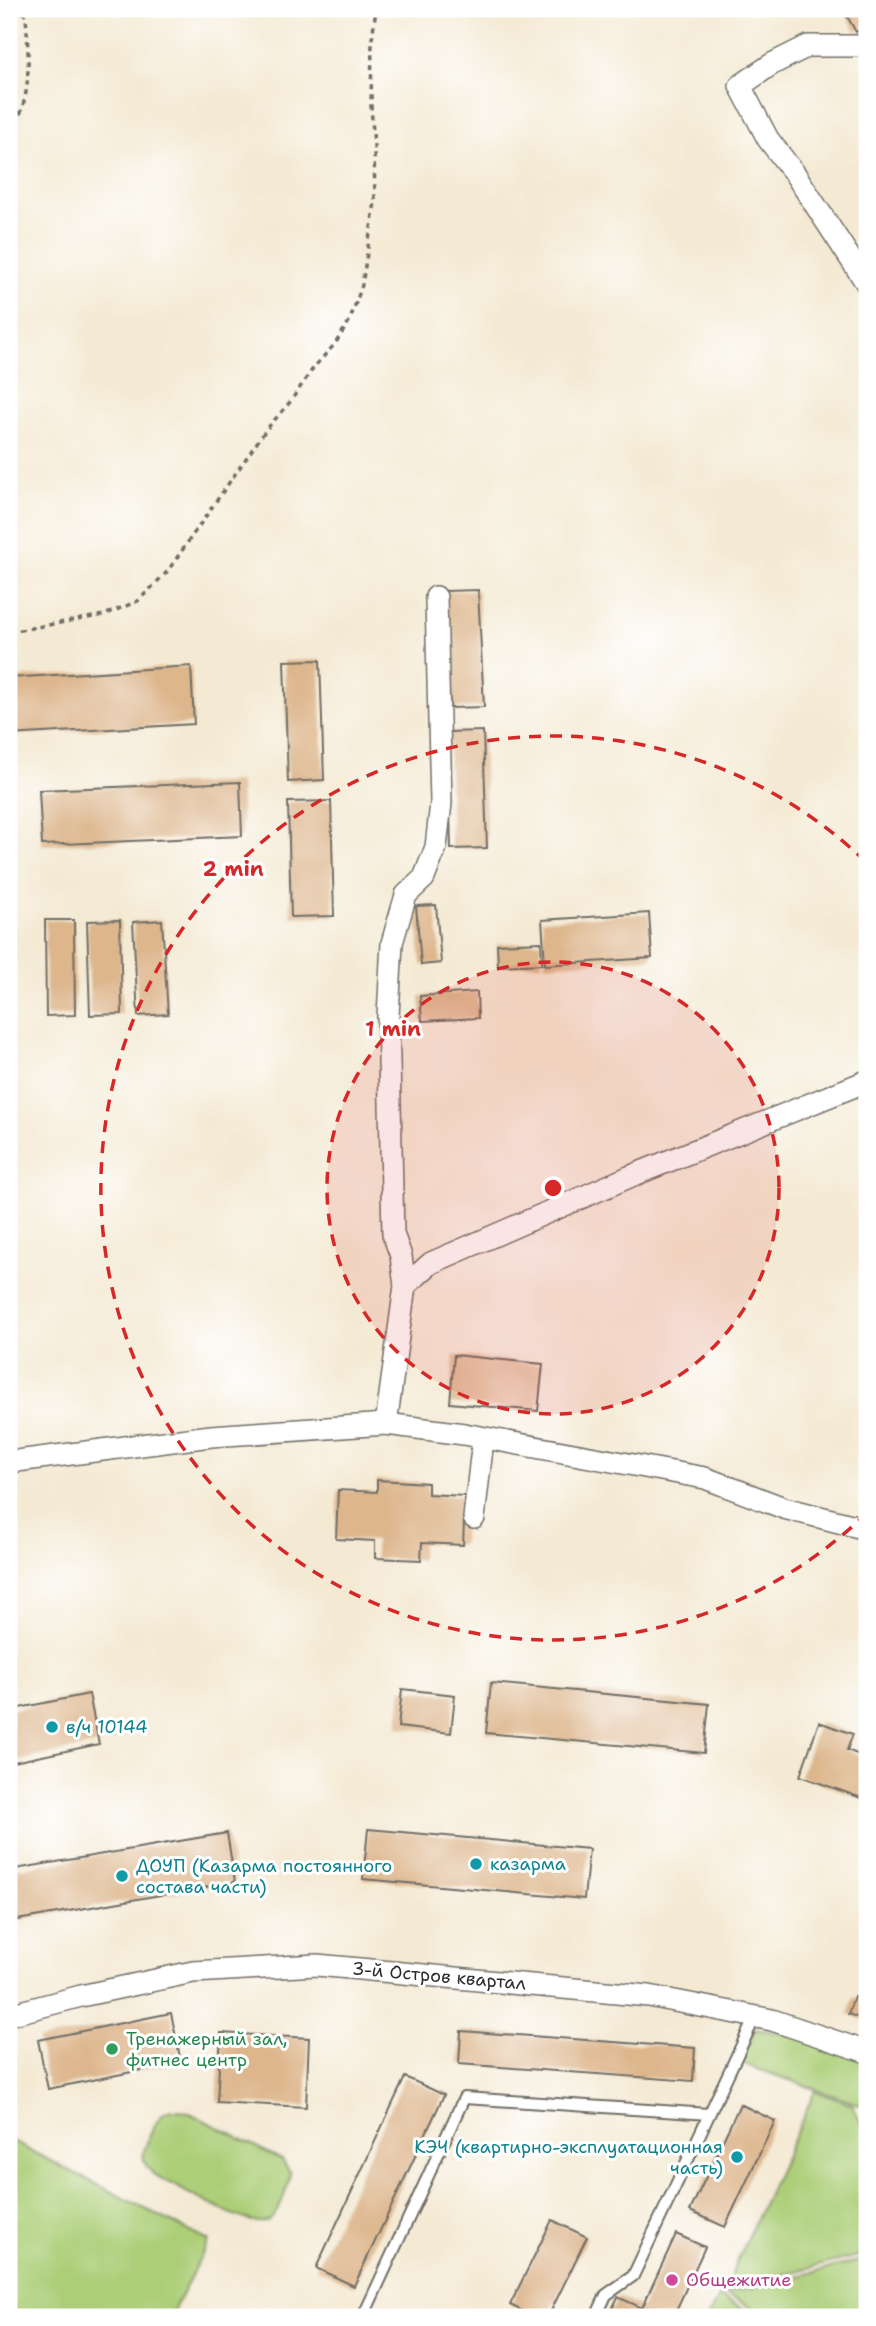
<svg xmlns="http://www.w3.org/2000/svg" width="876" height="2326" font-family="'Shantell Sans',sans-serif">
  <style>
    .green { fill: #acce77; stroke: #6c7c51; stroke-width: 2 }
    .building { fill: #ddb68c }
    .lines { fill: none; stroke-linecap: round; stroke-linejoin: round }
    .lane-casing { stroke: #716e66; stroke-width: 14 }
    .street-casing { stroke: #716e66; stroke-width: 24 }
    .path { stroke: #716e66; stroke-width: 3.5; stroke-dasharray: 5 5; stroke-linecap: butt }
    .lane { stroke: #fff; stroke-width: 10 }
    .street { stroke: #fff; stroke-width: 21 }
    .ring { fill: none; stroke: #d62828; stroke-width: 3.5; stroke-dasharray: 12 9 }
    .culture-dot { fill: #0f9aa8; stroke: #fff; stroke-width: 2.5 }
    .leisure-dot { fill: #2e9e5b; stroke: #fff; stroke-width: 2.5 }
    .hotel-dot { fill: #d1479c; stroke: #fff; stroke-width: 2.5 }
    .labels { text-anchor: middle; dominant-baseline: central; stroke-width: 6; stroke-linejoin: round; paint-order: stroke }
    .culture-label { font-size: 18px; fill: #0d838f; stroke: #fff; text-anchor: start }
    .street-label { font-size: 18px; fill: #2b2b2b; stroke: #fff }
    .leisure-label { font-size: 18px; fill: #27864d; stroke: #fff; text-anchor: start }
    .hotel-label { font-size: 18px; fill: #b23c85; stroke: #fff; text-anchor: start }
    .centre { fill: #d62828; stroke: #fff; stroke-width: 3.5 }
    .ring-label { font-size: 21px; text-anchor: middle; font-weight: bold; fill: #d62828; stroke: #fff; stroke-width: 6; stroke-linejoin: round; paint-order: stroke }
  </style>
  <rect width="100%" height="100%" fill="#fff"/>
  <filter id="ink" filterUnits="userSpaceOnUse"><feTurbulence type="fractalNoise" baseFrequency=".0143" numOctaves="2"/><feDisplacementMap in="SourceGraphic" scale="14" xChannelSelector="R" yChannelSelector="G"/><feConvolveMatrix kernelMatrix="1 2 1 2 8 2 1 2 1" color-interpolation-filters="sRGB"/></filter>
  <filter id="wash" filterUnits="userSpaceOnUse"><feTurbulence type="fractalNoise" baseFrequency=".00686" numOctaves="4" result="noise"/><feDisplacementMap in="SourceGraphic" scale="28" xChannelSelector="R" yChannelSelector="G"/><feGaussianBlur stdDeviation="1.57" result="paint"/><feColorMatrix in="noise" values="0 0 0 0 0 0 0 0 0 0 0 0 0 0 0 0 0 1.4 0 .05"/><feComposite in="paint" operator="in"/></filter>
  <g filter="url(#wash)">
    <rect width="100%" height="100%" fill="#f4ead4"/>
    <g class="green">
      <path d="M755 2029 832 2041 867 2057V2107L740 2063Z"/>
      <path d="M815 2091 853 2105 867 2137V2254L725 2288Z"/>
      <path d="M179 2110 188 2112 282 2160 290 2173C289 2184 279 2216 268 2221 249 2230 173 2184 153 2174 150 2170 145 2166 144 2160 141 2151 156 2120 163 2114 168 2110 173 2110 179 2110Z"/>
      <path d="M9 2140 209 2241 170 2317H9Z"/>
      <path d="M867 2259V2317H770L725 2294Z"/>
      <path d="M719 2296 758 2317H708Z"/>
    </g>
    <g id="blocks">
      <g class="building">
        <path d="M843 9H867V25L856 32Z"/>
        <path d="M478 590 484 707 450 708 444 591Z"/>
        <path d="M320 660 324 780 288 782 284 661Z"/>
        <path d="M191 666 194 724 9 735V678Z"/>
        <path d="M483 731 487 848 451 849 448 732Z"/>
        <path d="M240 782 242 836 42 845 39 790Z"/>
        <path d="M331 801 334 916 291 917 288 802Z"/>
        <path d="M436 905 441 963 421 965 416 906Z"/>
        <path d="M649 913 652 958 545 965 542 920Z"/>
        <path d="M45 920H74L75 1015 46 1016Z"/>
        <path d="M120 920 122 1014 90 1015 87 921Z"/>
        <path d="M162 920 168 1014 138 1016 133 922Z"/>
        <path d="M541 942 542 964 498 966 497 944Z"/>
        <path d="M477 992 478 1018 422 1021 420 996Z"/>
        <path d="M454 1355 543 1364 538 1411 450 1403Z"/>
        <path d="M377 1480 428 1483V1494L465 1496 463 1545 422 1543 421 1560 375 1558V1541L336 1539 338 1490 377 1492Z"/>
        <path d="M491 1683 709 1704 704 1753 486 1733Z"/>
        <path d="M402 1689 455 1695 451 1733 398 1727Z"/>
        <path d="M89 1694 99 1744 9 1763V1710Z"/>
        <path d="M819 1722 853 1734 847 1750 867 1758V1800L800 1776Z"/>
        <path d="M368 1829 589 1849 584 1899 363 1879Z"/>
        <path d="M227 1833 235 1882 17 1920 9 1870Z"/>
        <path d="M854 1997 867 2002V2021L848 2014Z"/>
        <path d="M171 2013 181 2062 48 2089 38 2040Z"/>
        <path d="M461 2031 695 2048 693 2081 459 2064Z"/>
        <path d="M221 2033 309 2038 306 2107 217 2102Z"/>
        <path d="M405 2077 444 2095 354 2286 316 2268Z"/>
        <path d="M740 2104 775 2121 725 2227 690 2211Z"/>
        <path d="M552 2220 587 2237 548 2317H535L510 2305Z"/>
        <path d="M676 2234 705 2247 673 2317H608L618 2297 642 2308Z"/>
      </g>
    </g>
  </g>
  <g filter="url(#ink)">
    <use href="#blocks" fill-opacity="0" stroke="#716e66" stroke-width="2"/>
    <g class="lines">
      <defs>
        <g id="lane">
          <path d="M363 2317 464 2098 709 2114"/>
          <path d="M596 2317 606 2295 633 2276 755 2017"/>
        </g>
        <g id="street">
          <path d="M867 46H808L772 64 740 86 768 139 795 174 867 284"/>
          <path d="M405 1286 431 1263 629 1177 867 1081"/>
          <path d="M386 1424 405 1286 401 1256 393 1234 388 1016 392 943 406 895 424 878 436 847 441 803 436 597"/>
          <path d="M9 1462 211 1436 386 1424 464 1434 705 1478 784 1508 867 1529"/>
          <path d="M474 1518 483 1439"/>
          <path d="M9 2015 81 1996 193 1972 317 1965 649 1996 772 2020 867 2052"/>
        </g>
      </defs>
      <use href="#lane" class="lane-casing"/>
      <use href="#street" class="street-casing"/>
      <g class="path">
        <path d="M9 131C34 106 28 50 26 16L20 9"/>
        <path d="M9 632 104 615 138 601 167 572 265 431 290 402 314 367 335 344 350 320 362 285 375 202 374 146 371 106 372 39 376 9"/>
      </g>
      <use href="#lane" class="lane"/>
      <use href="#street" class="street"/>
    </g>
  </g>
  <circle cx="553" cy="1188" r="226" fill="#d62828" fill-opacity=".12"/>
  <g class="ring">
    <circle cx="553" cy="1188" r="226"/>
    <path d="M867 1513A452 452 0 1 1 867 863"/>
  </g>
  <g class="culture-dot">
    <circle cx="52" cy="1727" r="7"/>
    <circle cx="476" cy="1864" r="7"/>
    <circle cx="122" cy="1876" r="7"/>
    <circle cx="737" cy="2157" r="7"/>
  </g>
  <circle class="leisure-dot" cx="112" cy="2049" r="7"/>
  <circle class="hotel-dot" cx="672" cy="2280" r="7"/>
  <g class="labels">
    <g class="culture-label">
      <text x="66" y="1727">в/ч 10144</text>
      <text x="490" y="1864">казарма</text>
      <text x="136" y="1866">ДОУП (Казарма постоянного<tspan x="136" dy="21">состава части)</tspan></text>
      <text x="723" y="2147" text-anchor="end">КЭЧ (квартирно-эксплуатационная<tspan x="723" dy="21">часть)</tspan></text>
    </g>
    <g class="street-label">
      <text transform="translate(439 1976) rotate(5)">3-й Остров квартал</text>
    </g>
    <g class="leisure-label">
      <text x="126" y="2039">Тренажерный зал,<tspan x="126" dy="21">фитнес центр</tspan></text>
    </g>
    <g class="hotel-label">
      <text x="686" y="2280">Общежитие</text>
    </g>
  </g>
  <circle cx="553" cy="1188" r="10" class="centre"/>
  <g class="ring-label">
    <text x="233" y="876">2 min</text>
    <text x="393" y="1036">1 min</text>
  </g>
  <rect width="876" height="2326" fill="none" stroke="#fff" stroke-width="35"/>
</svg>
